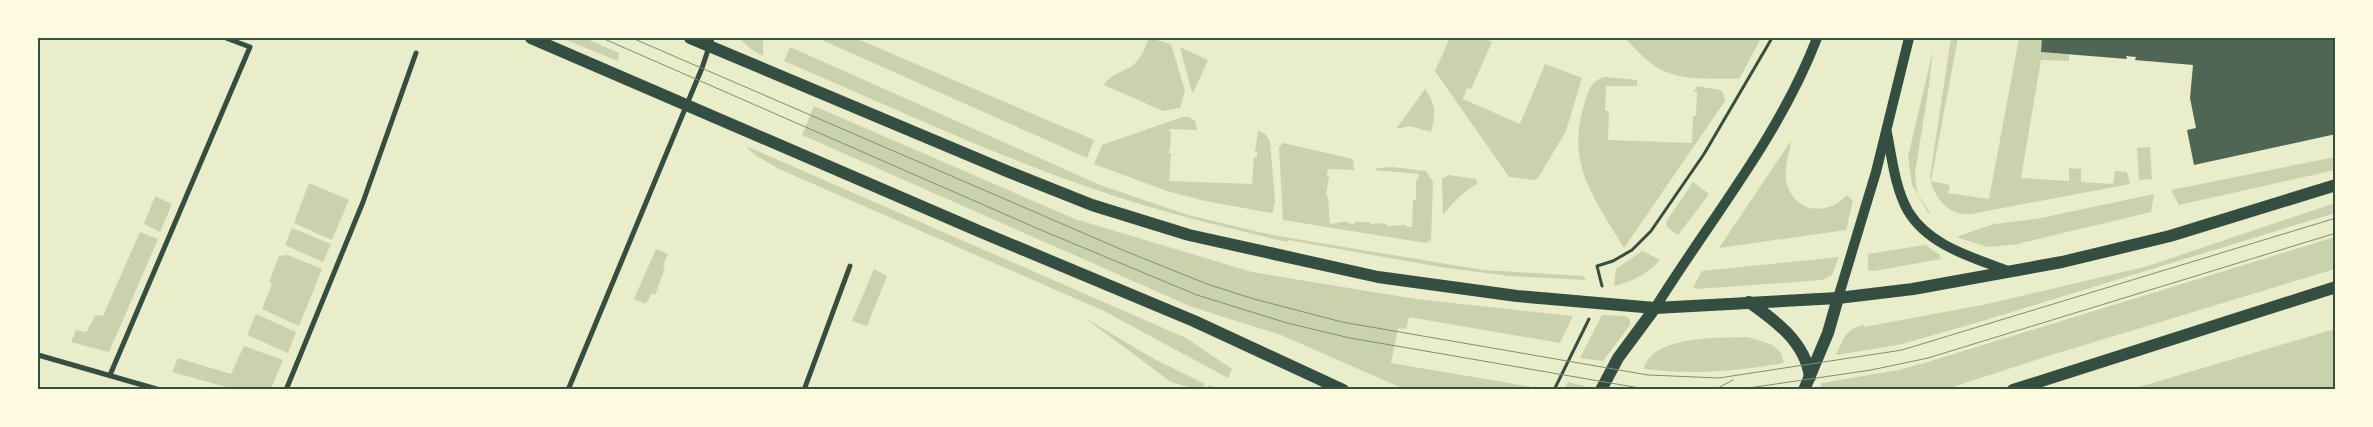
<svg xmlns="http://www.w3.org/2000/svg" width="2373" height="427" font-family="Helvetica,sans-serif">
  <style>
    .green { fill: #cad2ad }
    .building { fill: #4f6655 }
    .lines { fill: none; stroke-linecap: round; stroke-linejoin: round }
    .path { stroke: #344e41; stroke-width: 3 }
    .minor { stroke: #344e41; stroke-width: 5 }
    .secondary { stroke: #344e41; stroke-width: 10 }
    .primary { stroke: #344e41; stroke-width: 12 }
    .tram { stroke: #7c8e77; stroke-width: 1 }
    .neatline { fill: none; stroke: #344e41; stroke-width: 2 }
  </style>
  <rect width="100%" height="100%" fill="#e9edc9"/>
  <g class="green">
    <path d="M561 38H585L619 53 618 61Z"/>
    <path d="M739 38H763V56L752 50Z"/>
    <path d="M823 38H855L1094 140 1087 158 822 40Z"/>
    <path d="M1149 38 1171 44 1185 91 1180 108 1163 111 1104 85C1111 73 1123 73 1133 65 1142 58 1145 47 1149 38Z"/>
    <path d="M1450 38H1481L1492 42 1471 89 1467 88 1463 99 1520 124 1545 64 1582 78 1566 131 1538 178 1535 180 1509 177 1435 71Z"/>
    <path d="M1625 38H1761L1739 79C1712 78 1680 82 1656 67 1644 59 1634 47 1625 38Z"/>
    <path d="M1951 38H1958L1931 181 1950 185 1948 193 1989 199 2019 38H2042L2041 52 2069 54V61L2041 60 2021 178 2069 181V168L2081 169V182L2113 184 2115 171 2127 172 2130 184 1971 214C1948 217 1933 196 1930 177Z"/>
    <path d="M790 47 1100 185 1188 215 1272 235 1483 270 1583 276 1586 280 1509 276 1440 267 1288 240 1287 242C1228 228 1169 214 1111 195 999 158 892 107 784 61Z"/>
    <path d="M1180 47 1208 60 1193 93 1191 89Z"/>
    <path d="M1933 50 1929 86 1915 173 1917 193 1930 213H1928L1912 185 1908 157Z"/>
    <path d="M1605 77 1637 80V86H1606L1605 111H1609L1608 140 1692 143 1693 116H1696L1697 92H1694L1697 86 1720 90 1723 92 1725 101 1624 248C1594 197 1565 164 1585 102 1589 90 1591 80 1605 77Z"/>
    <path d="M1425 89C1436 104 1436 115 1431 132L1410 126 1396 129Z"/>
    <path d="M814 106 1075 219 1252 272 1416 299 1573 316 1560 343 1409 317 1406 329 1398 328 1391 363 1537 388 1404 389 1281 335 1192 307 802 135Z"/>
    <path d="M1182 117H1189L1195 121 1197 130 1169 129 1171 134 1170 149 1168 153H1171L1169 181 1252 184 1254 157H1257V152H1255L1258 131 1265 134 1270 141 1275 201 1273 211 1271 213 1205 201 1167 191 1094 164 1102 145Z"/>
    <path d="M1791 141C1789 156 1782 173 1788 187 1798 215 1830 214 1847 195L1853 201 1846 230 1719 248Z"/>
    <path d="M1283 143 1353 159 1354 170 1328 169 1327 176H1329L1326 196H1328L1330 224 1348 221 1347 223 1354 224 1355 222H1368L1374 225 1375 223 1387 224V226L1406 225 1407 227H1412L1413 200H1416V180L1418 179 1419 174 1375 170 1377 168 1392 167 1426 171 1433 182 1431 240 1426 243 1283 220 1279 147Z"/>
    <path d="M746 146 1186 338 1232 369 1228 378 1104 311 779 169 755 155Z"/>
    <path d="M2150 147 2152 179 2139 180 2137 148Z"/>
    <path d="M2335 157V170L2179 205 2171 190Z"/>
    <path d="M1449 175 1476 179 1477 184C1462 192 1453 203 1443 215L1442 179Z"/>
    <path d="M1693 182 1709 194 1678 235 1667 227 1666 222Z"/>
    <path d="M309 183 349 200 332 240 294 223Z"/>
    <path d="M2154 194 2151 212 2021 243V244L1988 247 1956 237 1994 224 2041 218Z"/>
    <path d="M155 196 172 204 160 232 144 224Z"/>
    <path d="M2335 203V213L1979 322 1898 345 1836 355C1843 340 1846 328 1864 325V327L1987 304 2148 266Z"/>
    <path d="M292 228 331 244 323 262 285 245Z"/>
    <path d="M140 232 158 239 109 352 71 342 76 330 86 332 96 315 103 316Z"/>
    <path d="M2335 237V269L2048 356 1947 389H1819L1822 383 1898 370 1921 364Z"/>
    <path d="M1925 245 1940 255 1941 259 1874 271 1868 270V254Z"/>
    <path d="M656 249 668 254 663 266 665 268 655 295 651 294 646 304 634 299Z"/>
    <path d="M1642 251 1660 260C1647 274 1632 282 1614 286L1616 269Z"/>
    <path d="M288 255 322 269 299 326 262 309 272 284 269 282 279 256Z"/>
    <path d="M1839 257 1832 275 1822 280 1697 289 1693 287 1702 271Z"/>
    <path d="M874 269 887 276 867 326 852 321Z"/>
    <path d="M256 314 296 332 288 353 247 335Z"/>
    <path d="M1602 315 1625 316 1630 319V325L1603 361 1580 358Z"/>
    <path d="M1085 318 1154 359 1205 384 1204 387 1208 388 1209 385 1218 389H1195L1171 382Z"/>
    <path d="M2335 329V389H2132L2311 336Z"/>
    <path d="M1748 337 1773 345 1781 353 1784 363C1736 371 1692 375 1644 369 1651 335 1722 338 1748 337Z"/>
    <path d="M244 346 283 360 271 389H233L172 372 178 358 231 374Z"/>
    <path d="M1568 382 1585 386 1584 389H1565Z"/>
  </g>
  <path class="building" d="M2042 38H2336V134L2194 165 2187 130 2196 128 2190 98 2193 65 2135 60 2136 57 2126 56 2127 59 2041 52Z"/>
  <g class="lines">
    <g class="path">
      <path d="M1602 286 1597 266 1613 261 1632 250 1651 231 1704 154 1772 38"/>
      <path d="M1554 390 1589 319"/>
    </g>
    <g class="minor">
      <path d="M38 355 160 390"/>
      <path d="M110 375 250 47 226 38"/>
      <path d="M286 390 363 202 416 53"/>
      <path d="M568 390 702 68 712 38"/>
      <path d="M804 390 850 266"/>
    </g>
    <g class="secondary">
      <path d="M1887 133C1892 158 1895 188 1908 211 1929 246 1972 257 2008 271"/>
      <path d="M1838 298 1876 172 1909 38"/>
      <path d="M1655 308C1711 218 1779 137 1817 38"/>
    </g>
    <g class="primary">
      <path d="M531 38 981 232 1194 321 1343 390"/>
      <path d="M690 38 1009 172 1092 205 1189 235 1378 277 1517 296 1655 308 1838 298 1913 289 2062 262 2170 236 2336 185"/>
      <path d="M1749 302C1776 321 1805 342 1810 377"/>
      <path d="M1601 390 1618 358 1655 308"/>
      <path d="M1804 390 1828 333 1838 298"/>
      <path d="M2013 390 2336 287"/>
    </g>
    <g class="tram">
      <path d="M602 38 1041 230 1197 295 1287 323 1350 338 1651 390"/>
      <path d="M632 38 1125 251 1207 284 1254 299 1342 322 1648 375 1719 378 1902 350 2336 218"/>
      <path d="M1714 390 1733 380"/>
      <path d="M1735 390 1871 370 1928 358 2336 233"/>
    </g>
  </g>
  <rect width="2373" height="427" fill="none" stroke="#fefae0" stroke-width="78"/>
  <rect x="39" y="39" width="2295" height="349" class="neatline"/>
</svg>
